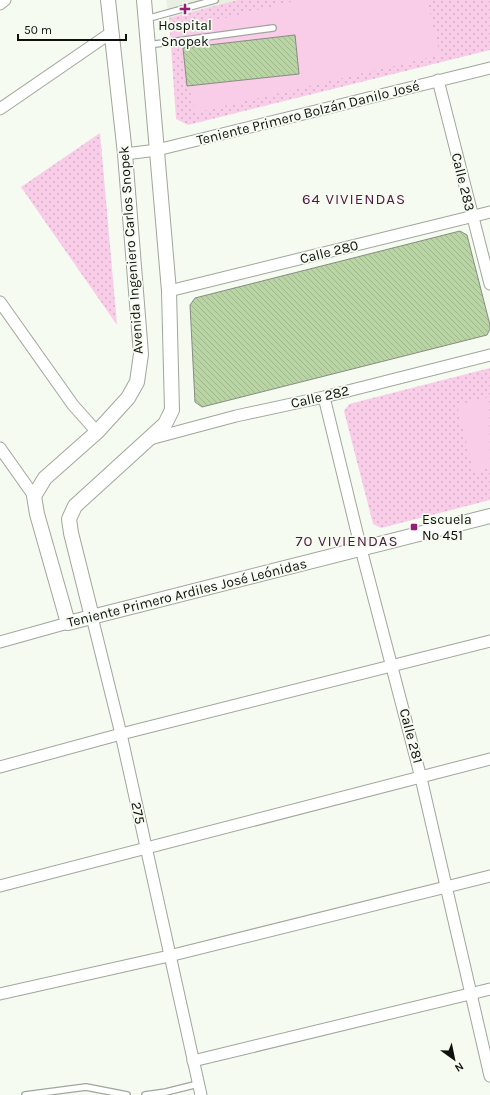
<svg xmlns="http://www.w3.org/2000/svg" width="490" height="1095" font-family="Karla,sans-serif">
  <style>
    .built { fill: #e8f1e1 }
    .park { fill: url(#park-dots) }
    .pitch { fill: #f9cde8 }
    .building { fill: url(#building-back-hatch); stroke: #878c83 }
    .lines { fill: none; stroke-linecap: round; stroke-linejoin: round }
    .service-casing { stroke: #a0a69d; stroke-width: 8 }
    .minor-casing { stroke: #a0a69d; stroke-width: 13 }
    .tertiary-casing { stroke: #a0a69d; stroke-width: 16 }
    .service { stroke: #fff; stroke-width: 5.5 }
    .minor { stroke: #fff; stroke-width: 11 }
    .tertiary { stroke: #fff; stroke-width: 14 }
    .poi-dot { fill: #971d78; stroke: #f5fbf1; stroke-width: 1.5 }
    .labels { text-anchor: middle; dominant-baseline: central; stroke-width: 3.5; stroke-linejoin: round; paint-order: stroke }
    .poi-label { font-size: 14px; fill: #0f110e; stroke: #f5fbf1 }
    .street-label { font-size: 14px; fill: #0f110e; stroke: #f5fbf1 }
    .neighbourhood-label { font-size: 15px; letter-spacing: 1px; fill: #521841; stroke: #f5fbf1 }
  </style>
  <defs>
    <pattern id="park-dots" width="8" height="8" patternUnits="userSpaceOnUse"><rect width="8" height="8" fill="#f9cde8"/><path d="M2 2h.1M6 6h.1" fill="none" stroke="#d4afc6" stroke-width="1.8" stroke-linecap="round"/></pattern>
    <pattern id="building-back-hatch" width="6" height="6" patternUnits="userSpaceOnUse"><rect width="6" height="6" fill="#b8d5a3"/><path d="M-1 5l2 2M0 0l6 6M5-1l2 2" fill="none" stroke="#9db68b"/></pattern>
  </defs>
  <rect width="100%" height="100%" fill="#f5fbf1"/>
  <path class="built" d="M166 0H237L169 18Z"/>
  <g class="park">
    <path d="M237 0H490V50L188 125 176 119 169 18Z"/>
    <path d="M100 133 117 325 21 187Z"/>
    <path d="M490 368V500L381 528 373 524 344 411 349 404Z"/>
  </g>
  <g class="pitch">
    <path d="M299 0H427L440 55 195 113 176 30Z"/>
    <path d="M489 397 490 468 474 472 457 405Z"/>
  </g>
  <g class="building">
    <path d="M295 35 299 74 187 86 183 48Z"/>
    <path d="M460 231 467 235 490 325V329L487 335 202 407 195 402 190 305 195 298Z"/>
  </g>
  <g class="lines">
    <defs>
      <g id="service">
        <path d="M146 19 215 0"/>
        <path d="M148 45 273 28"/>
        <path d="M25 1095 86 1087 127 1095"/>
        <path d="M145 1095 166 1092 198 1084"/>
      </g>
      <g id="minor">
        <path d="M0 4 5 0"/>
        <path d="M438 80 490 284"/>
        <path d="M0 109 112 32"/>
        <path d="M125 154 157 150 490 68"/>
        <path d="M169 291 490 212"/>
        <path d="M0 302 73 405 97 432"/>
        <path d="M324 397 361 549 421 778 490 1076"/>
        <path d="M150 439 236 416 324 397 490 355"/>
        <path d="M0 448 34 496"/>
        <path d="M92 617 121 734 201 1095"/>
        <path d="M0 642 68 623"/>
        <path d="M0 767 121 734 490 641"/>
        <path d="M0 886 490 759"/>
        <path d="M0 994 169 956 490 876"/>
        <path d="M193 1061 490 989"/>
      </g>
      <g id="tertiary">
        <path d="M108 0 125 154 141 354 137 382 128 398 97 432 45 478 34 496 37 514 68 623 490 516"/>
        <path d="M92 617 71 533 69 519 75 506 165 424 172 410 169 291 144 0"/>
      </g>
    </defs>
    <use href="#service" class="service-casing"/>
    <use href="#minor" class="minor-casing"/>
    <use href="#tertiary" class="tertiary-casing"/>
    <use href="#service" class="service"/>
    <use href="#minor" class="minor"/>
    <use href="#tertiary" class="tertiary"/>
  </g>
  <g class="poi-dot">
    <path d="M183 3h4v4h4v4h-4v4h-4v-4h-4v-4h4z"/>
    <rect x="410" y="523" width="8" height="8" rx="2"/>
  </g>
  <g class="labels">
    <g class="poi-label">
      <text x="185" y="25">Hospital<tspan x="185" dy="16">Snopek</tspan></text>
      <text x="422" y="519" text-anchor="start">Escuela<tspan x="422" dy="16">Nº 451</tspan></text>
    </g>
    <g class="street-label">
      <text transform="translate(308 113) rotate(-14)">Teniente Primero Bolzán Danilo José</text>
      <text transform="translate(463 182) rotate(76)">Calle 283</text>
      <text transform="translate(131 250) rotate(-94)">Avenida Ingeniero Carlos Snopek</text>
      <text transform="translate(329 252) rotate(-14)">Calle 280</text>
      <text transform="translate(320 397) rotate(-13)">Calle 282</text>
      <text transform="translate(187 593) rotate(-14)">Teniente Primero Ardiles José Leónidas</text>
      <text transform="translate(411 736) rotate(75)">Calle 281</text>
      <text transform="translate(138 813) rotate(78)">275</text>
    </g>
    <g class="neighbourhood-label">
      <text x="354" y="199">64 VIVIENDAS</text>
      <text x="347" y="541">70 VIVIENDAS</text>
    </g>
  </g>
  <g transform="translate(454 1059) rotate(147)" stroke="#f5fbf1" stroke-width="3" paint-order="stroke">
  <path d="M0-3L7 15L0 10L-7 15Z" fill="#0f110e"/>
  <text y="-6" font-size="11" font-weight="bold" text-anchor="middle" fill="#0f110e">N</text>
  </g>
  <path d="M18 34v6h108v-6" fill="none" stroke="#0f110e" stroke-width="2"/>
  <text x="24" y="34" font-size="12" fill="#0f110e" stroke="#f5fbf1" stroke-width="3" paint-order="stroke">50 m</text>
</svg>
